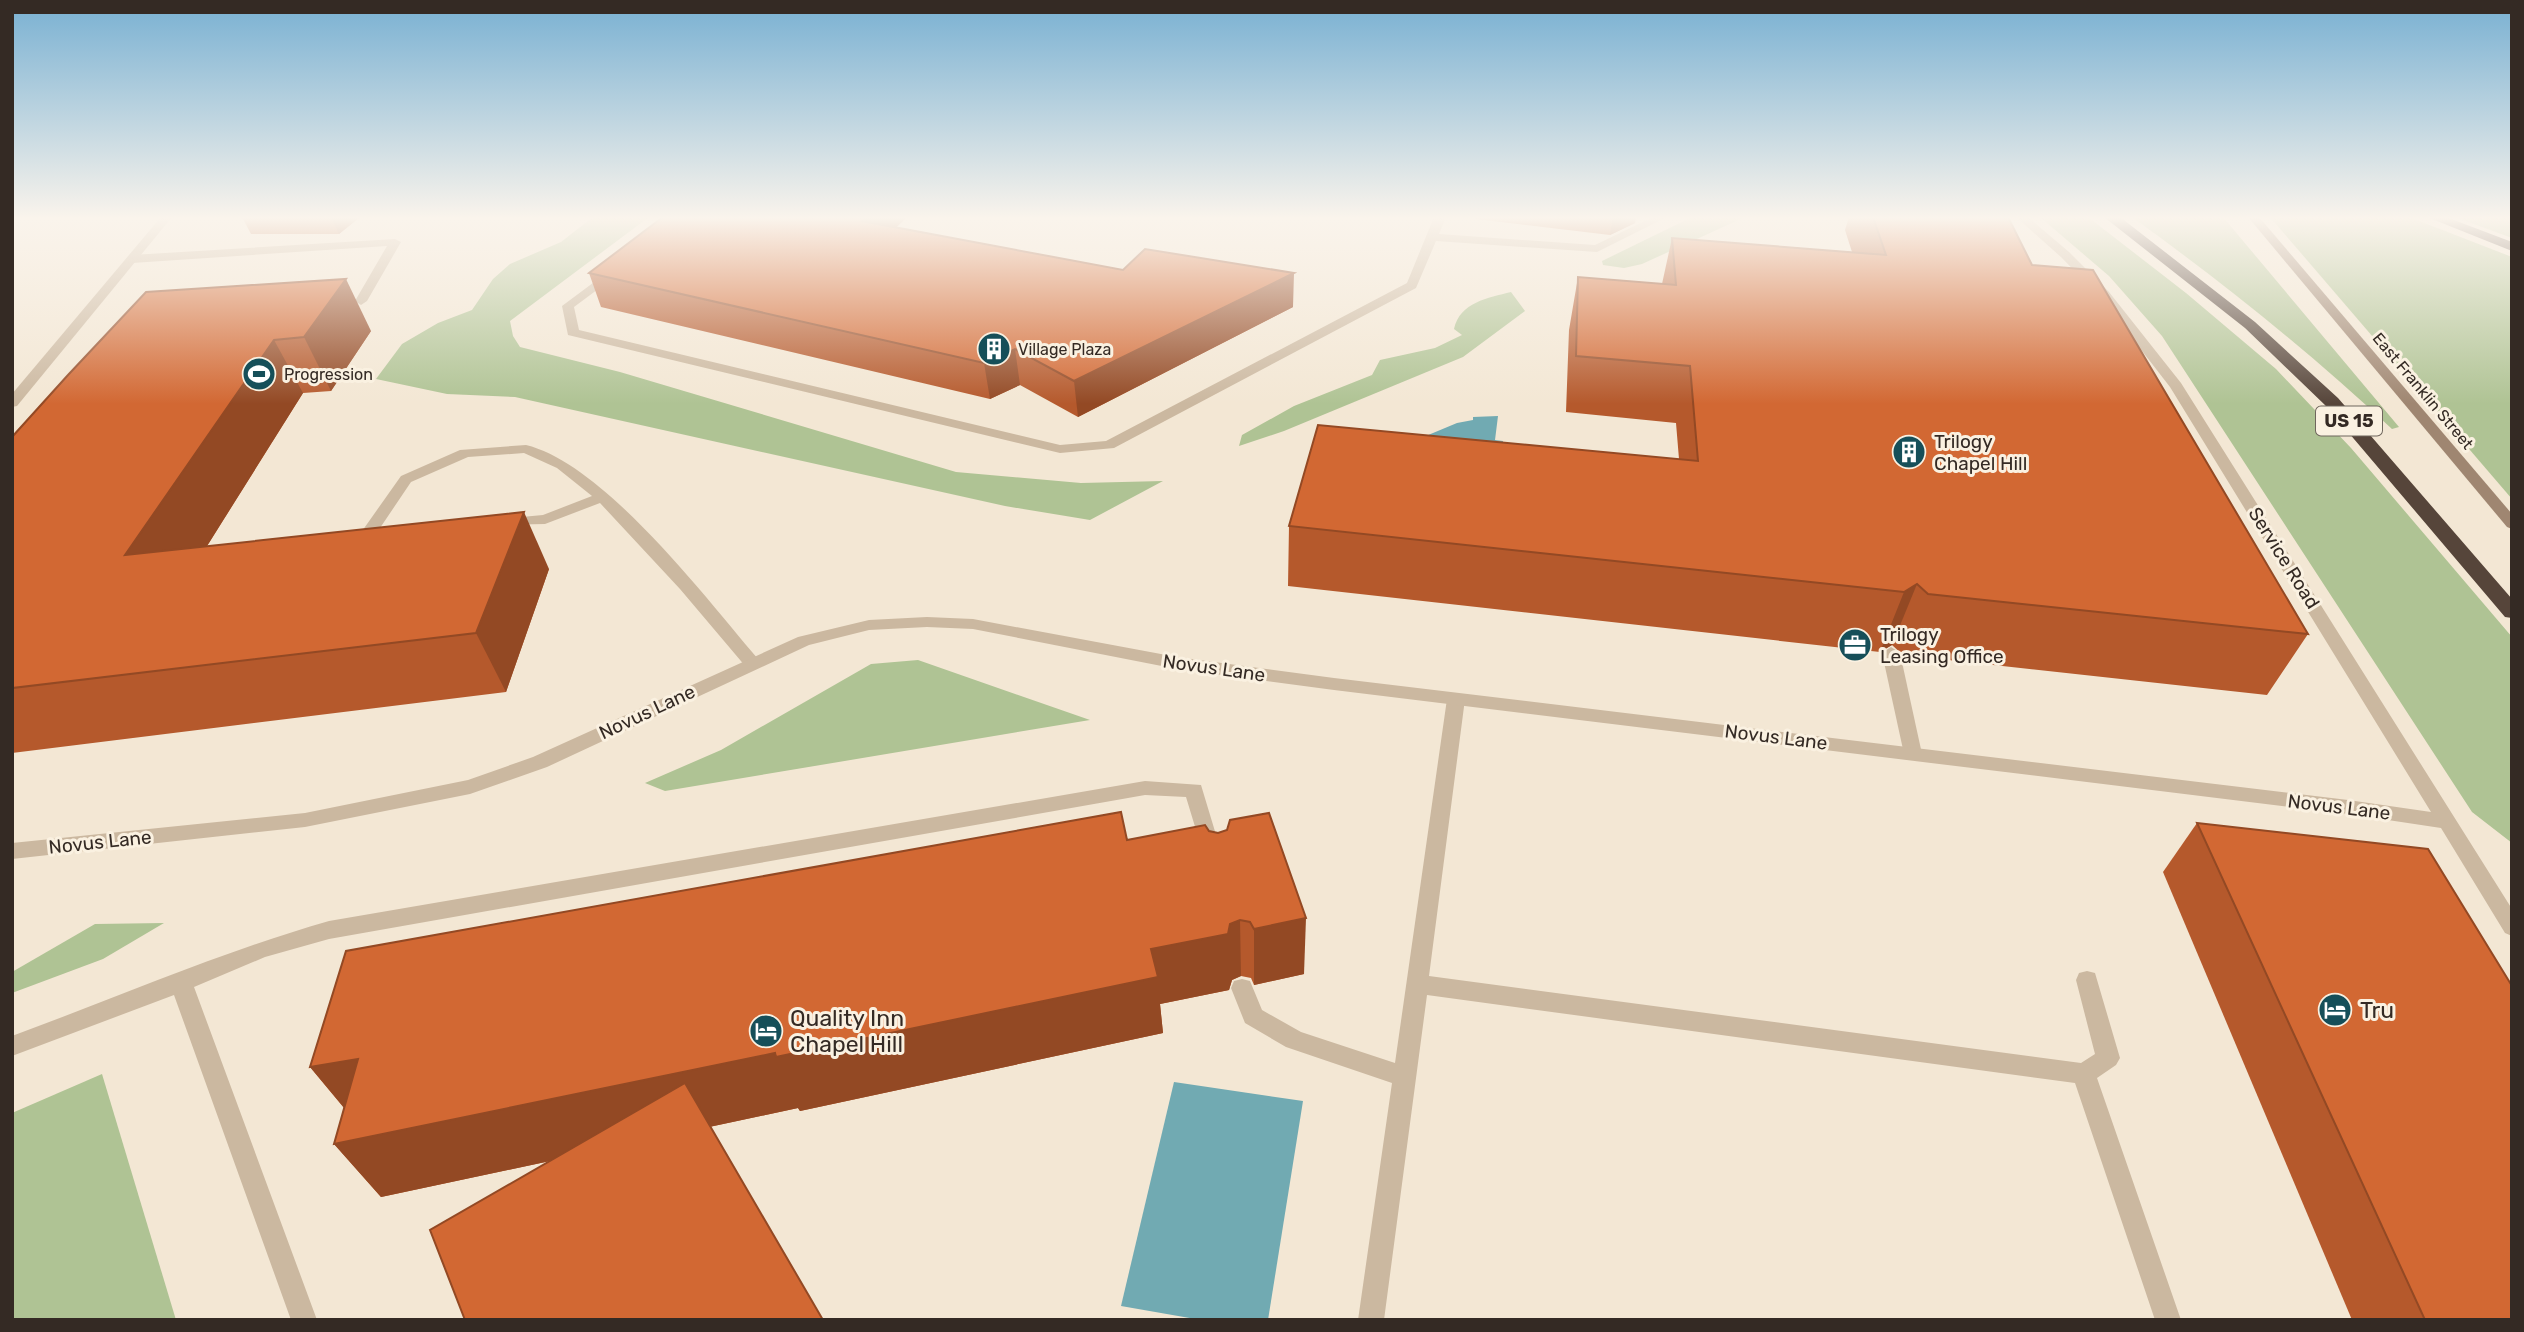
<svg xmlns="http://www.w3.org/2000/svg" width="2524" height="1332" font-family="Rubik,sans-serif">
  <style>
    .green { fill: #afc394 }
    .water { fill: #71aab2 }
    .lines { fill: none; stroke-linecap: round; stroke-linejoin: round }
    .lane { fill: #cbb8a0; fill-rule: evenodd }
    .street { fill: #cbb8a0; fill-rule: evenodd }
    .secondary { fill: #9f8671; fill-rule: evenodd }
    .highway { fill: #56453a; fill-rule: evenodd }
    .wall { fill: #b5592c }
    .shaded-wall { fill: #934924 }
    .building { fill: #d26833; stroke: #934924; stroke-width: 2 }
    .labels { text-anchor: middle; dominant-baseline: central; stroke-width: 6; stroke-linejoin: round; paint-order: stroke }
    .far-poi-label { font-size: 16px; fill: #342a24; stroke: #faf1e1; text-anchor: start }
    .far-street-label { font-size: 16px; fill: #342a24; stroke: #faf1e1 }
    .shield { fill: #faf1e1; stroke: #6f665d; stroke-width: 2 }
    .shield-label { font-size: 18px; font-weight: bold; fill: #342a24 }
    .poi-label { font-size: 19px; fill: #342a24; stroke: #faf1e1; text-anchor: start }
    .street-label { font-size: 19px; fill: #342a24; stroke: #faf1e1 }
    .near-poi-label { font-size: 23px; fill: #342a24; stroke: #faf1e1; text-anchor: start }
  </style>
  <rect width="100%" height="100%" fill="#f3e7d4"/>
  <g class="green">
    <path d="M593 217H649L510 321 513 336 520 347 620 372 956 472 1081 483 1163 481 1090 520 1005 506 515 397 447 394 376 379 402 344 438 323 472 310 493 279 510 264 561 242Z"/>
    <path d="M1692 217H1745L1642 264 1624 268 1603 265 1602 261Z"/>
    <path d="M2040 217H2088L2186 293 2276 369 2351 448 2512 637V843L2472 812 2162 336 2109 276Z"/>
    <path d="M2132 217H2223L2399 427 2392 429C2311 353 2222 282 2132 217Z"/>
    <path d="M2270 217H2409L2512 257V499Z"/>
    <path d="M2455 217H2512V238Z"/>
    <path d="M1511 292 1525 311 1463 357 1284 431 1239 446 1242 435 1294 406 1372 375 1380 360 1435 348 1462 335 1454 329C1460 302 1488 298 1511 292Z"/>
    <path d="M918 660 1090 720 665 791 645 783 721 750 871 664Z"/>
    <path d="M164 923 103 959 12 993V972L95 924Z"/>
    <path d="M102 1074 176 1320H12V1113Z"/>
  </g>
  <g class="water">
    <path d="M1498 416 1495 440 1503 441 1500 467 1421 438 1457 423 1473 420V417Z"/>
    <path d="M1174 1082 1303 1101 1268 1320H1201L1121 1306Z"/>
  </g>
  <g class="lines">
    <g class="lane">
      <path d="M1434 217H1446L1439 234 1595 245 1653 217H1667L1597 252 1436 241 1416 288 1114 448 1060 453 568 335 562 306 613 268 617 269V275L574 307 579 330 1060 445 1106 441 1407 283Z"/>
      <path d="M395 239 401 242 367 301 361 305 355 301 387 246 132 263 126 259 132 255Z"/>
      <path d="M526 445C604 464 705 597 758 659L761 663 758 667H746L680 589 600 503 545 524 499 525 496 522 499 519 543 515 592 496 557 468 524 453 468 457 411 482 380 528 388 530 390 533 388 536 368 539 360 534 401 476 460 450Z"/>
      <path d="M1891 647 1900 653 1922 754 1920 759H1906L1904 754 1882 653Z"/>
      <path d="M1456 693 1465 699 1429 976 2081 1063 2095 1054 2076 980 2079 973 2087 971 2095 973 2120 1058 2116 1065 2097 1078 2181 1320H2155L2075 1083 1427 995 1384 1320H1358L1392 1083 1286 1047 1245 1023 1231 988 1234 981 1242 979 1250 981 1262 1010 1301 1032 1395 1063 1447 699Z"/>
      <path d="M1145 781 1201 785 1220 848 1217 853 1210 856 1203 853 1186 797 1145 795 329 939 265 957 194 987 317 1320H291L174 995 12 1056V1036C118 997 221 952 329 921Z"/>
    </g>
    <g class="street">
      <path d="M161 217H172L17 406 12 407V394Z"/>
      <path d="M2016 217H2028L2069 252 2109 292 2181 383 2512 909V936L2505 933 2441 828 2348 814 1334 690 1177 669 973 629 927 627 869 630 809 645 547 767 470 794 305 827 12 859V843L305 813 468 780 533 757 798 637 869 620 927 617 973 619 1177 657 1334 678 2348 800 2431 812 2170 387 2101 298 2061 257Z"/>
    </g>
    <path class="secondary" d="M2248 217H2259L2512 514V529L2507 527Z"/>
    <g class="highway">
      <path d="M2104 217H2120L2255 322 2338 398 2512 599V618L2505 617 2326 406 2245 328Z"/>
      <path d="M2427 217H2446L2512 242V251Z"/>
    </g>
  </g>
  <g class="wall">
    <path d="M242 217H360L339 234H251Z"/>
    <path d="M663 217H907L896 227 1293 307 1078 417 1020 385 990 399 601 307 589 273Z"/>
    <path d="M1476 217H1636L1635 223 1610 235 1476 219Z"/>
    <path d="M1849 217H2008L2032 265 2308 634 2267 695 1903 655 1892 645 1880 652 1288 586 1289 526 1679 459 1676 423 1566 412 1569 330 1578 277 1662 284 1672 238 1852 252 1845 230Z"/>
    <path d="M146 292 371 331 331 391 303 393 207 546 549 569 506 692 12 753V437Z"/>
    <path d="M2197 823 2512 1320H2352L2163 872Z"/>
    <path d="M1209 831 1218 833 1304 974 1254 985 1251 978 1241 976 1232 980 1229 990 1160 1004 1163 1033 800 1111 798 1108 381 1197 334 1144 344 1108 310 1067 1127 840Z"/>
  </g>
  <g class="shaded-wall">
    <path d="M331 217H360L339 234Z"/>
    <path d="M866 217H907L869 254 862 221Z"/>
    <path d="M1613 217H1636L1635 223 1610 235Z"/>
    <path d="M1294 273 1293 307 1078 417 1074 381Z"/>
    <path d="M346 279 371 331 331 391 304 337Z"/>
    <path d="M274 340 303 393 165 613 125 555Z"/>
    <path d="M1015 349 1020 385 990 399 984 363Z"/>
    <path d="M524 512 549 569 506 692 476 633Z"/>
    <path d="M1917 584 1892 645 1880 652 1904 592Z"/>
    <path d="M1306 918 1304 974 1254 985V929Z"/>
    <path d="M1240 920 1241 976 1232 980 1229 990 1160 1004 1163 1033 800 1111 798 1108 381 1197 334 1144 1151 949Z"/>
    <path d="M358 1059 356 1122 310 1067Z"/>
  </g>
  <g class="building">
    <path d="M663 217H866L862 221 1123 270 1145 249 1294 273 1074 381 1015 349 984 363 589 273Z"/>
    <path d="M1873 217H2008L2032 265 2093 270 2308 634 1928 594 1917 584 1904 592 1289 526 1318 425 1698 461 1690 366 1576 356 1578 277 1676 285 1672 238 1886 255Z"/>
    <path d="M346 279 304 337 274 340 125 555 524 512 476 633 12 688V437L68 375 146 292Z"/>
    <path d="M1121 812 1127 840 1205 825 1209 831 1218 833 1227 830 1230 820 1269 813 1306 918 1254 929 1250 922 1240 920 1230 924 1228 934 1151 949 1158 977 776 1057 775 1053 334 1144 358 1059 310 1067 346 951Z"/>
    <path d="M2197 823 2428 849 2512 986V1320H2425Z"/>
    <path d="M685 1083 823 1320H465L430 1230Z"/>
  </g>
  <linearGradient id="sky" x2="0" y2="1"><stop stop-color="#78b0d2"/><stop offset="0.54" stop-color="#faf4ec"/><stop offset="1" stop-color="#faf4ec" stop-opacity="0"/></linearGradient>
  <rect width="2524" height="404" fill="url(#sky)"/>
  <defs>
    <symbol id="building-disc" viewBox="-11 -11 22 22"><circle r="9.5" fill="#164f59" stroke="#faf1e1"/><path d="M-4-6H4V6H1V3H-1V6H-4ZM-2.5-4.3h1.7v1.8h-1.7ZM.8-4.3h1.7v1.8H.8ZM-2.5-1h1.7V.8h-1.7ZM.8-1h1.7V.8H.8Z" fill="#fff"/></symbol>
    <symbol id="stadium-disc" viewBox="-11 -11 22 22"><circle r="9.5" fill="#164f59" stroke="#faf1e1"/><path d="M0-5a6.5 5 0 1 0 0 10a6.5 5 0 1 0 0-10ZM-3.5-1.8h7v3.6h-7Z" fill="#fff"/></symbol>
    <symbol id="office-disc" viewBox="-11 -11 22 22"><circle r="9.5" fill="#164f59" stroke="#faf1e1"/><path d="M-6-3h4V-5.5h4V-3h4V5H-6ZM-1-4.5V-3h2v-1.5ZM-6 0V1H6V0Z" fill="#fff"/></symbol>
    <symbol id="hotel-disc" viewBox="-11 -11 22 22"><circle r="9.5" fill="#164f59" stroke="#faf1e1"/><path d="M-6-4.5h1.5V1H6V5H4.5V3h-9V5H-6ZM-4 0a1.8 1.8 0 1 1 3.6 0ZM.5 0V-2.5h3Q6-2.5 6 0Z" fill="#fff"/></symbol>
  </defs>
  <g fill-rule="evenodd">
    <use href="#building-disc" x="975" y="330" width="38" height="38"/>
    <use href="#stadium-disc" x="240" y="355" width="38" height="38"/>
    <use href="#building-disc" x="1890" y="433" width="38" height="38"/>
    <use href="#office-disc" x="1836" y="626" width="38" height="38"/>
    <use href="#hotel-disc" x="2316" y="991" width="38" height="38"/>
    <use href="#hotel-disc" x="747" y="1012" width="38" height="38"/>
  </g>
  <g class="labels">
    <g class="far-poi-label">
      <text x="1018" y="349">Village Plaza</text>
      <text x="284" y="374">Progression</text>
    </g>
    <g class="far-street-label">
      <text transform="translate(2423 391) rotate(50)">East Franklin Street</text>
    </g>
    <rect class="shield" x="2316" y="406.5" width="66" height="29" rx="5"/>
    <g class="shield-label">
      <text x="2349" y="421">US 15</text>
    </g>
    <g class="poi-label">
      <text x="1934" y="441">Trilogy<tspan x="1934" dy="22">Chapel Hill</tspan></text>
      <text x="1880" y="634">Trilogy<tspan x="1880" dy="22">Leasing Office</tspan></text>
    </g>
    <g class="street-label">
      <text transform="translate(2284 558) rotate(58)">Service Road</text>
      <text transform="translate(1214 668) rotate(8)">Novus Lane</text>
      <text transform="translate(647 712) rotate(-25)">Novus Lane</text>
      <text transform="translate(1776 737) rotate(7)">Novus Lane</text>
      <text transform="translate(2339 807) rotate(7)">Novus Lane</text>
      <text transform="translate(100 842) rotate(-6)">Novus Lane</text>
    </g>
    <g class="near-poi-label">
      <text x="2360" y="1010">Tru</text>
      <text x="790" y="1018">Quality Inn<tspan x="790" dy="26">Chapel Hill</tspan></text>
    </g>
  </g>
  <rect width="2524" height="1332" fill="none" stroke="#342a24" stroke-width="28"/>
</svg>
